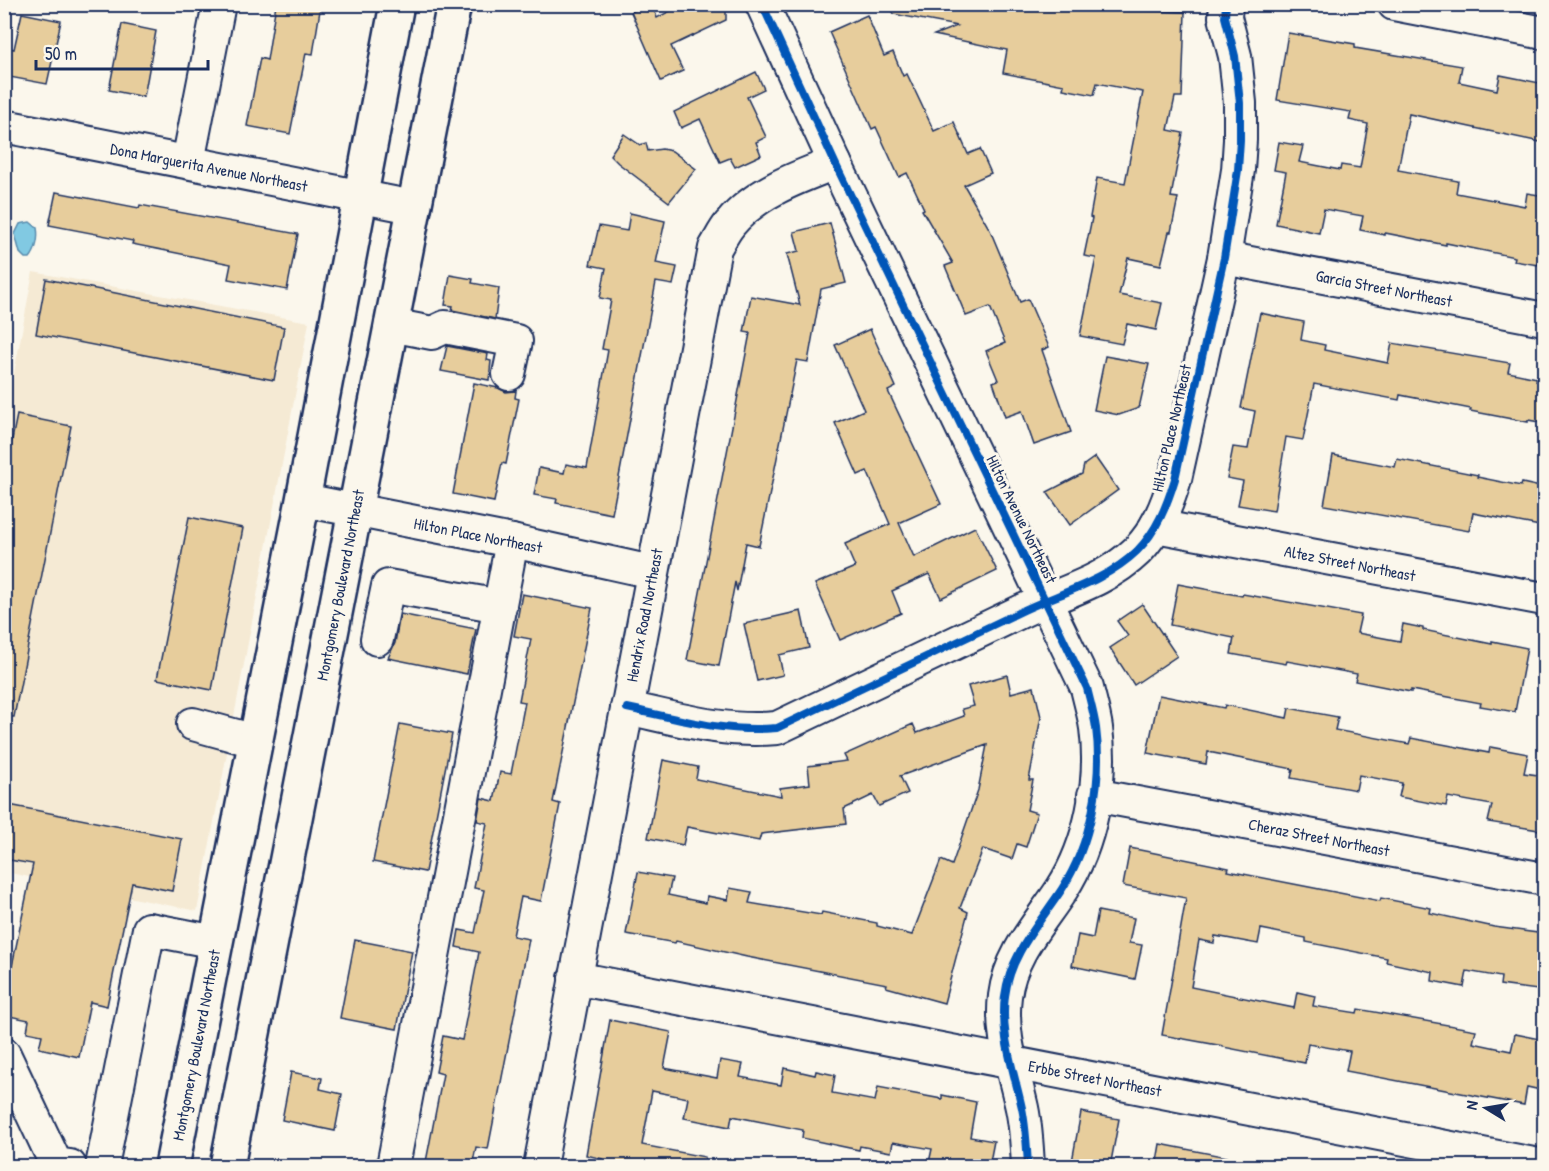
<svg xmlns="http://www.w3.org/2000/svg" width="1549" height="1171" font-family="'Patrick Hand',sans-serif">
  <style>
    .built { fill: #f5ead4 }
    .water { fill: #81c9e2; stroke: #588bad; stroke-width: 1.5 }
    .building { fill: #e7cd9c; stroke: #1b2f5e; stroke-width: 1.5 }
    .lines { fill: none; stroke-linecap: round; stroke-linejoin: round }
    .minor-casing { stroke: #1b2f5e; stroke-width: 36 }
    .major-casing { stroke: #1b2f5e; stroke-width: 38 }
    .minor { stroke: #fbf7ec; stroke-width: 32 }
    .major { stroke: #fbf7ec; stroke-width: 33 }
    .cycleway-casing { stroke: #fbf7ec; stroke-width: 11 }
    .cycleway { stroke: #0057b8; stroke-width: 8 }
    .labels { text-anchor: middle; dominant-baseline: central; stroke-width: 6; stroke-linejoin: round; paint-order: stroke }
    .street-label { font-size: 16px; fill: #1b2f5e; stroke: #fbf7ec }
  </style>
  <rect width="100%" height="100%" fill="#fbf7ec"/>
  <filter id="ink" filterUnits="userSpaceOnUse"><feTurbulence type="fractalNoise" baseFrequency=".0167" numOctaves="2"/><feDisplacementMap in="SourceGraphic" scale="12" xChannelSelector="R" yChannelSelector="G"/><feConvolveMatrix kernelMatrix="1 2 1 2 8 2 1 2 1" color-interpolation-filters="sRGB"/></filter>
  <g filter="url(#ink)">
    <path class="built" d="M33 272 309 322 197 911 5 872V422Z"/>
    <path class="water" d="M30 222 37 228C39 238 36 251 30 258H25L20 253 15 234 20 224Z"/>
    <g class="building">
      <path d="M276 4H321L313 54 306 53 290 134 247 126 260 58 267 60Z"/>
      <path d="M648 4H652L657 18 683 4H726V20L671 46 683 71 661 81 631 12Z"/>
      <path d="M894 4H993L1015 9 1016 4H1068L1102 11 1103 4H1106L1137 10 1185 12 1182 97H1175L1168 130 1183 133 1171 197 1178 198 1171 232H1169L1161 265 1128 258 1119 295 1162 303 1156 330 1127 324 1122 344 1080 336 1096 258 1084 256 1092 218 1090 217 1097 178 1125 183 1143 92 1097 83 1094 95 1063 89 1064 85 1003 73 1007 50 934 35 957 26 893 14Z"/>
      <path d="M22 13 61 21 47 84 4 76V47L14 49Z"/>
      <path d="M867 15 884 56 893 52 903 76 907 74 934 131 954 122 968 154 980 149 991 173 964 185 990 230 1020 302 1028 299 1049 347 1042 350 1071 432 1034 445 1022 411 1005 417 993 382 998 380 986 351 1005 343 990 307 966 316 945 266 953 263 922 210 924 209 907 173 899 177 876 127 872 129 829 32Z"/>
      <path d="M122 24 156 31 144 97 109 90Z"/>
      <path d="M1288 33 1355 44V48L1462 66 1459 82 1497 90 1500 75 1545 84V143L1409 114 1398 170 1458 181 1456 193 1525 206 1527 193 1545 196V249H1541L1538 265 1514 261 1515 257 1446 243V245L1385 233V235L1360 230 1363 216 1324 209 1319 233 1276 224 1286 172 1274 170 1279 142 1303 146 1299 162 1340 170 1341 165 1360 168 1368 124 1349 120 1351 112 1277 100Z"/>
      <path d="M756 72 764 89 747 97 766 137 756 142 761 155 735 167 730 158 720 162 700 119 681 128 674 112Z"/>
      <path d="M624 134 640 145 646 143 648 151 662 149 672 151 696 169 669 202 618 163 610 155Z"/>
      <path d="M56 192 139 208 140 205 298 234 287 290 228 279 231 264 132 244 133 241 49 225Z"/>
      <path d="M630 213 665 221 656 263 677 267 673 285 656 282 612 514 556 503 557 499 534 495 539 468 564 473 566 464 587 468 608 350 602 349 611 300 600 298 606 268 590 265 599 226 627 231Z"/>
      <path d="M830 223 846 283 821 289 808 362 797 360 759 546 746 543 737 591 735 582 719 666 687 660 750 333 744 332 751 296 800 305 787 254 799 251 794 232Z"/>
      <path d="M450 275 473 279 472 283 499 288 495 319 452 310 453 306 445 305Z"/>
      <path d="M46 279 284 327 274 380 36 334Z"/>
      <path d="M1260 313 1304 322 1301 340 1325 345 1324 350 1388 363 1392 343 1510 363 1508 372 1537 378 1536 381 1545 383V423L1528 420V422L1470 411 1471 409 1400 395 1399 400 1314 384 1303 440 1286 437 1274 511 1238 505 1243 481 1227 478 1233 447 1248 449 1255 411 1241 408Z"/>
      <path d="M870 329 896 387 888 391 941 504 899 523 914 557 975 527 997 571 941 598 929 574 892 591 901 613 840 640 815 584 855 567 845 544 890 524 867 471 858 475 835 423 864 410 835 345Z"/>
      <path d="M447 346 488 354 487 360 491 361 489 380 441 371Z"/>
      <path d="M1105 356 1149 364 1139 408 1119 415 1094 410Z"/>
      <path d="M474 383 498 388 506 392 516 391 515 398 519 399 506 464 502 463 494 502 453 494Z"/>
      <path d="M17 415 71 426 14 717H4V478Z"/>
      <path d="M1333 455 1395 467 1397 459 1478 475 1477 477 1521 486 1522 483 1545 488V527L1473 513 1469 531 1324 505Z"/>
      <path d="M1095 457 1118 490 1070 525 1047 492 1082 474 1084 465Z"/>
      <path d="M189 517 243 528 212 690 157 679Z"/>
      <path d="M1178 584 1242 596 1243 594 1361 615 1357 633 1400 641 1403 624 1423 628V630L1492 644V641L1527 648 1515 712 1480 706 1481 703 1411 690V692L1355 681 1357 674 1287 661 1286 664 1231 654 1234 638 1170 625Z"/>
      <path d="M522 594 592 608 553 802 560 804 541 901 521 897 513 936 529 939 488 1149 476 1147 472 1167H425L443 1074 436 1072 443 1036 462 1040 479 952 456 947 459 930 475 933 484 890 474 888 487 823 477 821 481 798 494 801 500 772 511 774 525 702 519 701 531 639 514 636Z"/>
      <path d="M1142 604 1177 656 1134 685 1110 648 1128 636 1117 621Z"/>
      <path d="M801 611 809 648 779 655 783 675 757 681 744 624Z"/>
      <path d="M400 614 476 629 467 674 388 658 395 643Z"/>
      <path d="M1007 675 1011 693 1034 687 1041 717 1029 780H1033L1027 810 1037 813 1026 847 1017 844 1012 859 983 849 960 908 968 912 944 1003 886 987 887 984 747 957 676 941 675 943 626 934 638 872 672 878 668 895 706 903 707 896 728 900 730 888 752 892 749 903 821 915 822 912 877 923V926L912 935 941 860 952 865 978 790 987 745 900 776 908 793 879 806 873 795 844 809 846 824 761 834 759 841 687 827 683 845 648 838 663 760 698 767 696 779 781 796 780 788 810 784 808 766 847 761 844 755 913 724 917 733 964 716 962 709 974 706 968 686Z"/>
      <path d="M1159 695 1224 708 1225 705 1287 718 1289 708 1338 717 1335 730 1409 744 1411 738 1489 753 1490 747 1528 754 1524 773 1545 776V831L1488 822 1492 805 1448 797 1446 806 1399 797 1402 783 1359 775 1356 790 1291 778 1293 769 1208 752 1206 764 1147 753Z"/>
      <path d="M400 724 452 734 425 872 373 862Z"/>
      <path d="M4 804 182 839 172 891 132 883 107 1006 90 1002 79 1057 39 1048 42 1035 27 1032 29 1020 4 1015V1005L33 864 4 859Z"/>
      <path d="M1130 848 1229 868 1228 871 1309 887 1380 901 1381 898 1431 908 1430 913 1494 927 1545 934V991L1500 985 1501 977 1467 971 1464 987 1432 981 1433 972 1386 962 1387 958 1306 942V938L1261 929 1258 944 1215 936 1214 943 1199 940 1191 987 1294 1008 1297 992 1315 996 1313 1006 1357 1013 1358 1009 1476 1030 1473 1043 1511 1051 1515 1034 1545 1040V1091L1527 1087 1524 1105 1346 1071 1350 1051 1308 1044 1305 1063 1223 1047V1046L1162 1035 1186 898 1123 886Z"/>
      <path d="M1098 911 1134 918 1129 943 1142 945 1135 979 1072 966 1078 935 1093 938Z"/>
      <path d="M355 940 412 951 397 1029 340 1018Z"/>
      <path d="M610 1020 671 1032 664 1068 717 1078 720 1060 743 1064 740 1077 781 1085 784 1068 815 1075 816 1071 835 1075 832 1093 875 1101 878 1087 942 1099V1095L976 1102 970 1137 994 1141 989 1167H928L932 1149 893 1142 891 1152 860 1146 859 1150 802 1138 803 1130 732 1116 730 1127 684 1118 688 1098 652 1091 642 1145 705 1157 704 1167H602L603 1159 586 1155Z"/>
      <path d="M291 1072 322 1078 320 1089 342 1094 335 1131 282 1120Z"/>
      <path d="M1081 1112 1119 1119 1110 1167H1071Z"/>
      <path d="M1160 1144 1227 1157 1226 1167H1156Z"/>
    </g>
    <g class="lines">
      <defs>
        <g id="minor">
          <path d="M762 4 835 163 1087 688C1090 701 1094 714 1096 728 1103 780 1091 844 1062 889 1040 923 1010 954 1005 996 1000 1035 1014 1071 1022 1108 1026 1127 1027 1147 1028 1166"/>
          <path d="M1394 4 1544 33"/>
          <path d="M4 126 413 207"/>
          <path d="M188 162 219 4"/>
          <path d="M1224 258 1544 319"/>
          <path d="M391 325 432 333 445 327 516 341 509 374"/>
          <path d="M303 500 512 541 652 572"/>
          <path d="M1156 526 1544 599"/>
          <path d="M377 639 388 586 500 606"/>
          <path d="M627 708C678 719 724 733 777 728 859 689 942 649 1024 610 1063 592 1106 581 1137 551 1157 531 1167 505 1175 479L1224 258 1238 170 1240 140V103L1235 56 1225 17 1226 4"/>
          <path d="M193 724 255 741"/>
          <path d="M1094 795 1544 879"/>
          <path d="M575 978 1544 1166"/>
          <path d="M4 1054 56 1164 70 1166"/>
          <path d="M102 1166 149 929 216 942"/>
          <path d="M393 1166 512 541"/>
          <path d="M540 1166 715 248C720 240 724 231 730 224 756 192 798 177 835 163"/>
        </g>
        <g id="major">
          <path d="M172 1166 303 500 397 4"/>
          <path d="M227 1166 454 4"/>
        </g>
      </defs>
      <use href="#minor" class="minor-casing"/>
      <use href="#major" class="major-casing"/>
      <use href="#minor" class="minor"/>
      <use href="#major" class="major"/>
      <defs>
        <g id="cycleway">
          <path d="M762 4 835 163 1087 688C1090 701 1094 714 1096 728 1103 780 1091 844 1062 889 1040 923 1010 954 1005 996 1000 1035 1014 1071 1022 1108 1026 1127 1027 1147 1028 1166"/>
          <path d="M627 708C678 719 724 733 777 728 859 689 942 649 1024 610 1063 592 1106 581 1137 551 1157 531 1167 505 1175 479L1224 258 1238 170 1240 140V103L1235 56 1225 17 1226 4"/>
        </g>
      </defs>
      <use href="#cycleway" class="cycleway-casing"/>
      <use href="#cycleway" class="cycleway"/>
    </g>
  </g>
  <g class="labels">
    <g class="street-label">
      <text transform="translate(209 167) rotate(11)">Dona Marguerita Avenue Northeast</text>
      <text transform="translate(1384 288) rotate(11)">Garcia Street Northeast</text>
      <text transform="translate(1171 428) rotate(-77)">Hilton Place Northeast</text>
      <text transform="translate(1022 519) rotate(64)">Hilton Avenue Northeast</text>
      <text transform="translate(478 535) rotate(11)">Hilton Place Northeast</text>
      <text transform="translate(1350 563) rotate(11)">Altez Street Northeast</text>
      <text transform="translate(340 585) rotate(-79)">Montgomery Boulevard Northeast</text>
      <text transform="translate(644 615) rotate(-79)">Hendrix Road Northeast</text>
      <text transform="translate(1319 837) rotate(11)">Cheraz Street Northeast</text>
      <text transform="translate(196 1045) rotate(-79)">Montgomery Boulevard Northeast</text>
      <text transform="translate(1095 1078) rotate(11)">Erbbe Street Northeast</text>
    </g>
  </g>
  <rect width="1549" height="1171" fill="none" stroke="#fbf7ec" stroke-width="24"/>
  <rect x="12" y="12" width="1525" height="1147" fill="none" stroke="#1b2f5e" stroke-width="2" filter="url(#ink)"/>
  <g transform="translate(1486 1108) rotate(281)" stroke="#fbf7ec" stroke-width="4.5" paint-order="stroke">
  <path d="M0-4.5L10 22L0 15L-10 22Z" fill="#1b2f5e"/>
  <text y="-9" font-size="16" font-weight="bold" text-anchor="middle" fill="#1b2f5e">N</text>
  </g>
  <path d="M36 60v9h172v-9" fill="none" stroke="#1b2f5e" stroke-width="3"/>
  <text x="45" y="60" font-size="18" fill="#1b2f5e" stroke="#fbf7ec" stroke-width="4.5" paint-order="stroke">50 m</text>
</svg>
